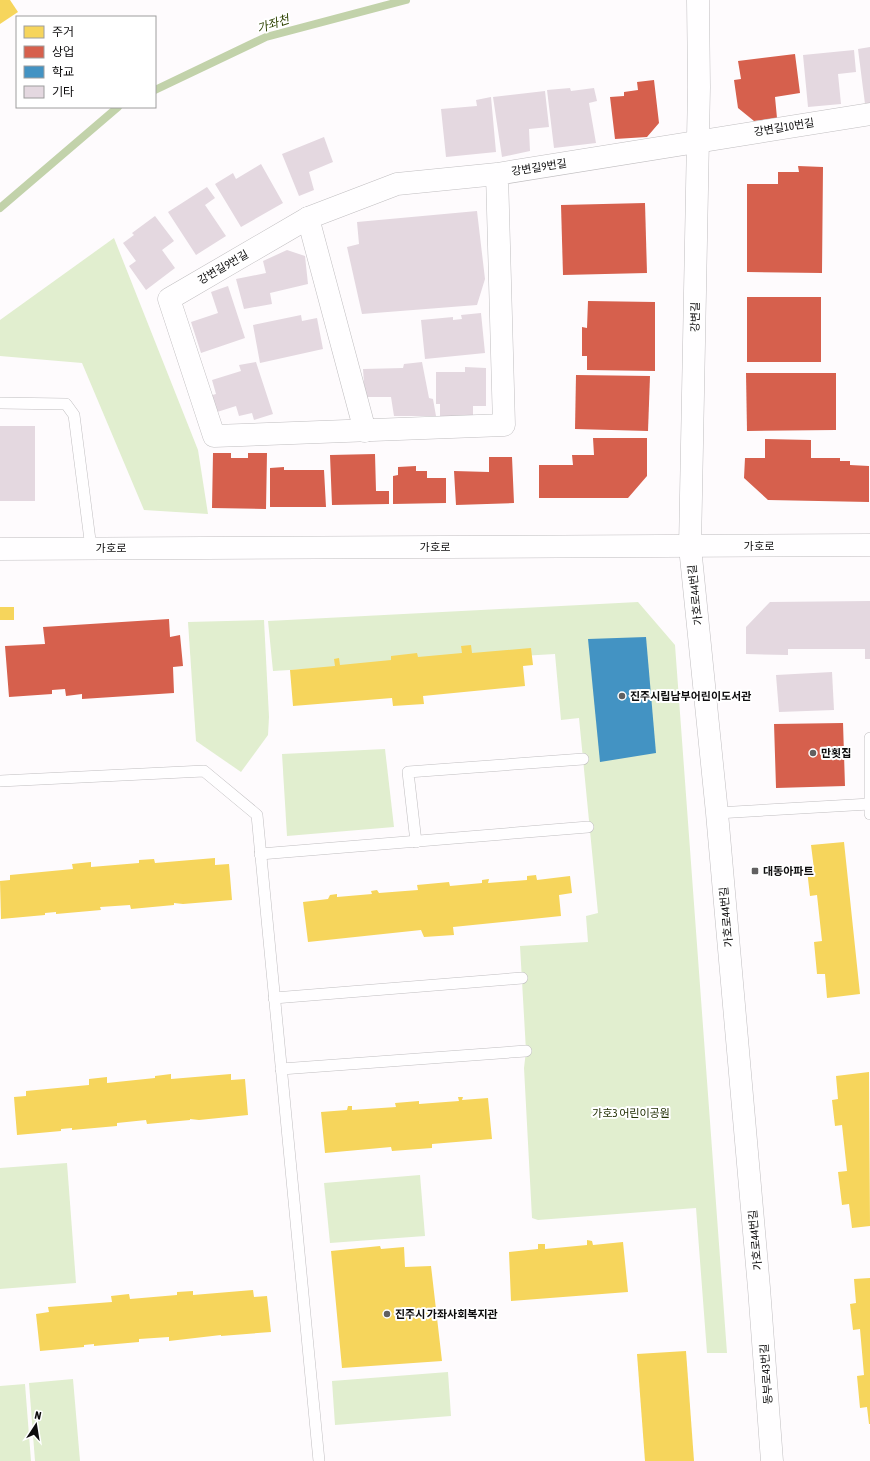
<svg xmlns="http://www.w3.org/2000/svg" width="870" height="1461" font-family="'Asap Condensed','Noto Sans KR',sans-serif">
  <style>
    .green { fill: #e1eecf }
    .homes { fill: #f6d55c }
    .shops { fill: #d6604d }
    .schools { fill: #4393c3 }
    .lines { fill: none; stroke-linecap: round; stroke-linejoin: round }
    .stream { stroke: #c2d2aa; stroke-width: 8 }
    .building { fill: #e4d8e0 }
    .service-casing { stroke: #c0bec0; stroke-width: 12 }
    .minor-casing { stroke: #c0bec0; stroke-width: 23 }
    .tertiary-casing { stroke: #c0bec0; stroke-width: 23 }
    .service { stroke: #fffeff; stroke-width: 11 }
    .minor { stroke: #fffeff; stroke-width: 22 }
    .tertiary { stroke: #fffeff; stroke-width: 22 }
    .poi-dot { fill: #616061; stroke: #fff; stroke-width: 1.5 }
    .labels { text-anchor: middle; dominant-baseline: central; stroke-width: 4; stroke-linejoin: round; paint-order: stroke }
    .street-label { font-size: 11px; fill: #0d0c0d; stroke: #fff }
    .poi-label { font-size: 11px; font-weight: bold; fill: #0d0c0d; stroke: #fff; text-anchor: start }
    .park-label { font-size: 11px; fill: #233106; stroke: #fff }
    .water-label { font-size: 12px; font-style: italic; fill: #2d4200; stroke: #fff }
  </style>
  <rect width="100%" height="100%" fill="#fefbfd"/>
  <g class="green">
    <path d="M114 238 198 450 208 514 144 510 82 363 0 356V320Z"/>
    <path d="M638 602 675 645 727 1353H707L696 1208 538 1220 532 1218 524 1068 526 1051 520 946 588 942 586 916 598 913 579 718 561 720 555 654 273 671 268 621Z"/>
    <path d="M264 620 269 717 268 735 241 772 196 741 188 622Z"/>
    <path d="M385 749 394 827 287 836 282 754Z"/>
    <path d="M67 1163 76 1283 0 1289V1168Z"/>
    <path d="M420 1175 425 1236 330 1243 324 1183Z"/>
    <path d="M448 1372 451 1416 335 1425 332 1381Z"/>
    <path d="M73 1379 80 1461H35L29 1383Z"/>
    <path d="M25 1384 31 1461H0V1386Z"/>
  </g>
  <g class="homes">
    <path d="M0 0H10L18 12 0 24Z"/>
    <rect x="0" y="607" width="14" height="13"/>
    <path d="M471 645 472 653 531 648 533 665 523 666 525 686 423 696 424 704 393 706 392 698 293 706 290 670 335 666 334 659 339 658 340 665 391 660V656L417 653 418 657 462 653 461 646Z"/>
    <path d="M844 842 860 994 827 998 825 974H817L814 942 822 941 817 895 810 896 807 870 814 869 811 845Z"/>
    <path d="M215 858V865L229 864 232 900 183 904 174 903V905L131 909 130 905 100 907 101 910 56 914V912L45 913V915L1 919 0 881 10 880V875L73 869 72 864 91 862V867L139 863V860L154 859 155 863Z"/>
    <path d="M536 875 537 880 570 876 572 893 559 895 561 916 453 927 454 935 424 937 421 930 308 942 303 902 328 899 330 895 337 894V897L372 894 371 891 377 890 379 893 418 890 417 885 449 882 450 886 482 883V880L489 879 488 883 527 880V876Z"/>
    <path d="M869 1072 870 1226 852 1228 849 1204 842 1205 838 1172 847 1171 842 1125 835 1126 832 1100 838 1099 836 1076Z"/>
    <path d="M171 1074V1079L231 1074V1080L245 1079 248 1115 199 1120 190 1119V1120L147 1124 146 1120 117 1123V1126L72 1130V1128L61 1129V1131L17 1135 14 1097 26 1096V1091L89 1085V1079L107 1077V1083L155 1078V1076Z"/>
    <path d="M458 1097H463L462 1100 488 1098 492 1139 432 1144V1148L392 1151 391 1147 325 1153 321 1112 347 1110 348 1106H352V1110L396 1107 395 1103 419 1101V1104L459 1101Z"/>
    <path d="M587 1240 592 1241 593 1245 623 1242 628 1292 511 1301 509 1252 538 1249V1244H545V1249L587 1245Z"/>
    <path d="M380 1246 381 1249 404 1247 405 1267 431 1266 442 1361 342 1368 331 1251Z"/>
    <path d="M870 1278V1424H869L867 1407 860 1408 857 1376 864 1375 860 1329 853 1330 850 1304 856 1303 854 1279Z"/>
    <path d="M253 1290 254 1297 267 1296 271 1332 221 1336V1335L169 1341V1337L139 1339V1342L94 1346V1344L84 1345V1347L40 1351 36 1314 49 1312 48 1307 112 1302 111 1296 129 1294 130 1299 177 1295V1292L193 1291V1295Z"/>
    <path d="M686 1351 694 1461H645L637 1354Z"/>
  </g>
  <g class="shops">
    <path d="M795 54 800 93 775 97 777 118 754 121 738 108 734 80 741 79 738 61Z"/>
    <path d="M654 80 659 123 647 137 615 139 610 97 624 96V92L638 90 637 82Z"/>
    <path d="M798 166 823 167 822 273 747 272V184H778V172H799Z"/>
    <path d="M645 203 647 273 563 275 561 205Z"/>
    <rect x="747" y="297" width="74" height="65"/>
    <path d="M588 301 655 302V371L587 370V356H582V327L587 328Z"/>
    <path d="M746 373H836V430L747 431Z"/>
    <path d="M576 375 650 376 648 431 575 429Z"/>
    <path d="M593 438H647V476L628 498H539V465H573L572 455H594Z"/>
    <path d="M765 439 811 440V458H840V461H850V465L869 466V502L768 500 744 478 745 458H765Z"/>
    <path d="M213 453H231V458H248V453H267L266 509 212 508Z"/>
    <path d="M375 454 376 491H389V504L332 505 330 455Z"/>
    <path d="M489 457H512L514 503 456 505 454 471 489 472Z"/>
    <path d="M416 466V471H427V478H446V503L393 504V476L398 475V467Z"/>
    <path d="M284 467V470H324L326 507H270V468Z"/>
    <path d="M169 619 170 637 180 635 183 666 173 667 174 693 82 699V694L66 696 65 689 52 690V694L9 697 5 646 45 644 43 627Z"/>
    <path d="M843 723 845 786 776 788 774 724Z"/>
  </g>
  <path class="schools" d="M646 637 656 753 600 762 588 639Z"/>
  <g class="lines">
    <g class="stream">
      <path d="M155 90 266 37 406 0"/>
      <path d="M0 208 118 107"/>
    </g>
  </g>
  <g class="building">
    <path d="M870 47V103L865 104 858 49Z"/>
    <path d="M854 50 856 72 838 74 841 104 808 107 803 55Z"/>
    <path d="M570 88 571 91 594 88 597 101 589 103 596 143 554 148 547 90Z"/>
    <path d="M545 91 549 127 529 129 530 151 502 157 493 97Z"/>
    <path d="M491 97 496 152 446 157 441 109 477 106 476 100Z"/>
    <path d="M324 137 333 162 309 172 314 190 299 196 282 154Z"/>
    <path d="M261 164 283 203 241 227 215 184 233 173 236 179Z"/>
    <path d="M207 187 215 198 205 205 226 236 196 255 168 212Z"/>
    <path d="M477 211 485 279 477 305 362 314 347 247 359 244 357 222Z"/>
    <path d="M155 216 174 241 162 250 175 268 146 290 129 266 136 261 123 243 134 235 132 233Z"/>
    <path d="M287 250 305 256 308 284 270 293 272 304 244 309 236 279 266 273 263 261Z"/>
    <path d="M228 286 245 338 201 353 191 322 218 313 211 292Z"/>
    <path d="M481 313 485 353 425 359 421 320 453 317V320L462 319 461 315Z"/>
    <path d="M301 315 302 321 317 318 323 349 260 363 253 325Z"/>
    <path d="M256 362 273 414 254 420 252 413 239 416 236 406 214 413 209 396 216 394 212 380 241 371 239 365Z"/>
    <path d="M422 362 429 398 433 399 436 416H394L391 397H365L363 369 403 368 404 364Z"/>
    <path d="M465 367 486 368V406H473V420L440 422V404H436V372H465Z"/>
    <rect x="0" y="426" width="35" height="75"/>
    <path d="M870 601V659H865V649H788V655L746 654V627L770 602Z"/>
    <path d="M832 672 834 710 779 712 776 675Z"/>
  </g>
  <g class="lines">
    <defs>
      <g id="service">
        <path d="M0 403 66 404 74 415 91 548"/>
        <path d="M870 738V814"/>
        <path d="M0 781 204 771 257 815 319 1461"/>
        <path d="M717 813 870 804"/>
        <path d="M416 842 408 772 583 759"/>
        <path d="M260 854 588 827"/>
        <path d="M274 998 522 978"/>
        <path d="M281 1069 526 1051"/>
      </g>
      <g id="minor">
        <path d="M497 174 504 425 214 436 169 299 308 218 397 184 497 174 870 114"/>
        <path d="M308 218 365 431"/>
      </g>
      <g id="tertiary">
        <path d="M698 0 699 87 690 547 717 813 759 1288 772 1461"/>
        <path d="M0 549 870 545"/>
      </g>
    </defs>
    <use href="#service" class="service-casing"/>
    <use href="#minor" class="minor-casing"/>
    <use href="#tertiary" class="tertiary-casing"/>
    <use href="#service" class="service"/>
    <use href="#minor" class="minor"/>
    <use href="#tertiary" class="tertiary"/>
  </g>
  <g class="poi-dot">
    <circle cx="622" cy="696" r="4"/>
    <circle cx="813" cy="753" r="4"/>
    <rect x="751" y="867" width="8" height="8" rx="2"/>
    <circle cx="387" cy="1314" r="4"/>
  </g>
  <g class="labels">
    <g class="street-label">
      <text transform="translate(784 127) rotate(-9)">강변길10번길</text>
      <text transform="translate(539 167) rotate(-9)">강변길9번길</text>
      <text transform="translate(223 267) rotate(-30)">강변길9번길</text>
      <text transform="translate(695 317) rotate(-89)">강변길</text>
      <text x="759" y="546">가호로</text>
      <text x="435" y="547">가호로</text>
      <text x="111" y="548">가호로</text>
      <text transform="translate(695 595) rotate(-96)">가호로44번길</text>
      <text transform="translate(726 917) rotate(-95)">가호로44번길</text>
      <text transform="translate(755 1240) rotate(-95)">가호로44번길</text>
      <text transform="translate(766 1374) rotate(-94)">동부로43번길</text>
    </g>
    <g class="poi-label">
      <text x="630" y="696">진주시립남부어린이도서관</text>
      <text x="821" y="753">만횟집</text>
      <text x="763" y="871">대동아파트</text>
      <text x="395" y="1314">진주시 가좌사회복지관</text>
    </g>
    <g class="park-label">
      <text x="631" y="1113">가호3 어린이공원</text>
    </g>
    <g class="water-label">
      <text transform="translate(273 24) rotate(-18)">가좌천</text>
    </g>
  </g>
  <rect x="16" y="16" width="140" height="92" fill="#ffffff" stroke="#9e9e9e"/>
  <rect x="24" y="26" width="20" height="12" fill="#f6d55c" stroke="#9e9e9e"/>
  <text x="52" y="36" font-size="12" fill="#0d0c0d">주거</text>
  <rect x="24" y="46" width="20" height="12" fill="#d6604d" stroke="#9e9e9e"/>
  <text x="52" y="56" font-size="12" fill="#0d0c0d">상업</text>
  <rect x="24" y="66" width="20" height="12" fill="#4393c3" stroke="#9e9e9e"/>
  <text x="52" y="76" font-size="12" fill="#0d0c0d">학교</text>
  <rect x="24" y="86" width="20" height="12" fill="#e4d8e0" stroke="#9e9e9e"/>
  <text x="52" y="96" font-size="12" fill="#0d0c0d">기타</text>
  <g transform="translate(36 1425) rotate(12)" stroke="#ffffff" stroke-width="3" paint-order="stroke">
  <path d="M0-3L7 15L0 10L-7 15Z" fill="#0d0c0d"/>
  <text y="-6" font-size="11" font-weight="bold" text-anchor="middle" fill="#0d0c0d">N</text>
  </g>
</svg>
